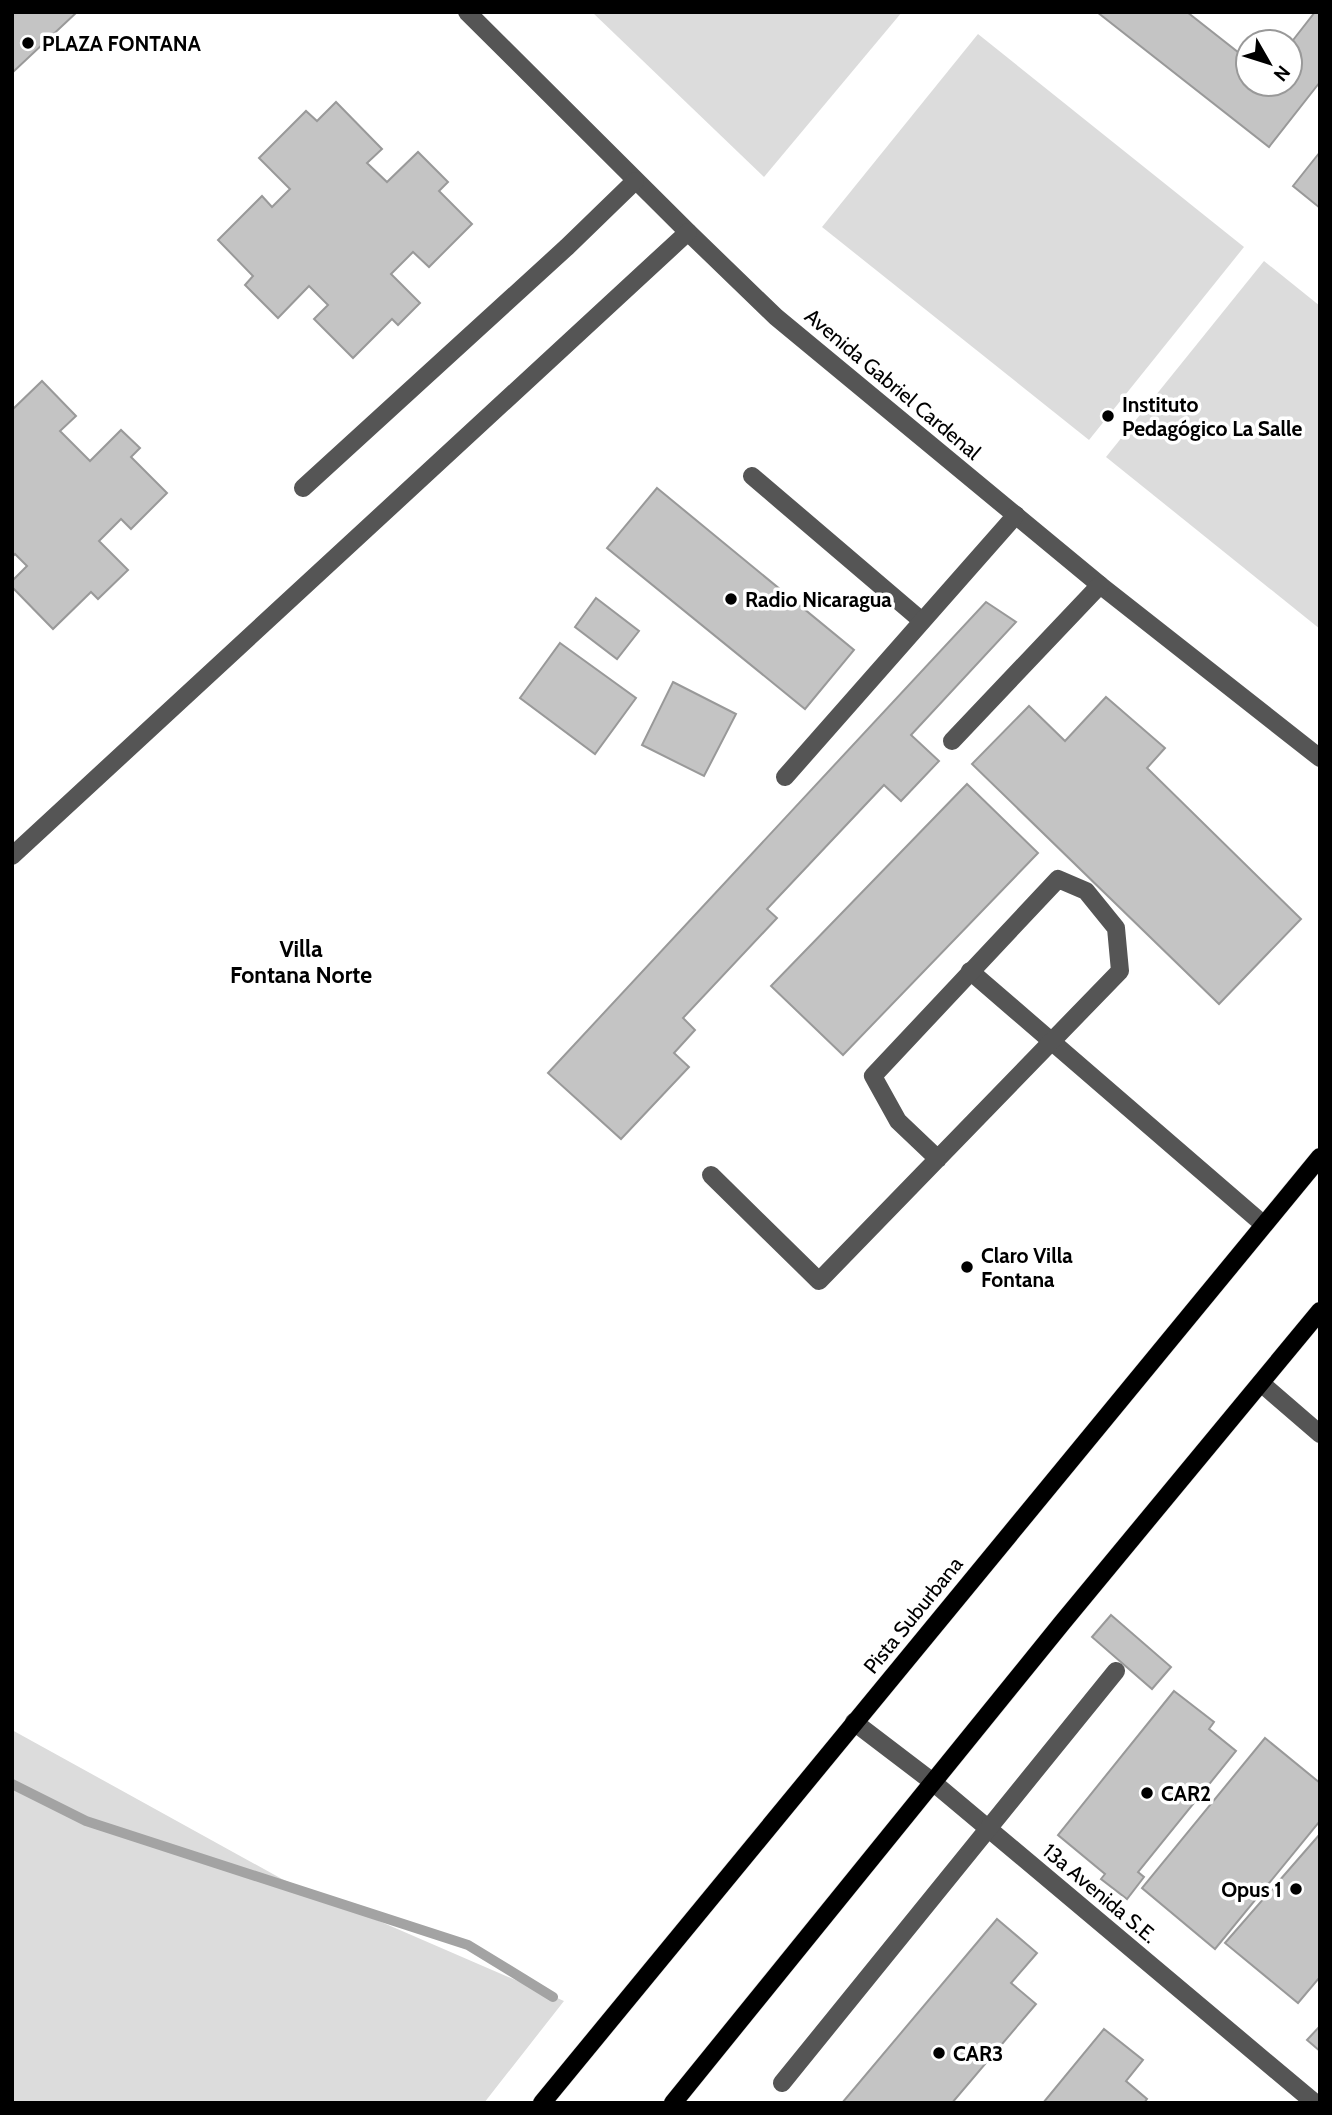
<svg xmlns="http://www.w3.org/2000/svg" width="1332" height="2115" font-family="Cabin,sans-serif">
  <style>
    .green { fill: #dcdcdc }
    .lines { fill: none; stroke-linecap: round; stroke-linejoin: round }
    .stream { stroke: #a3a3a3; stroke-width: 10 }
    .building { fill: #c4c4c4; stroke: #999; stroke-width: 2 }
    .major-casing { stroke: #dbdbdb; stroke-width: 19 }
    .minor { stroke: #555; stroke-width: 18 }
    .major { stroke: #000; stroke-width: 18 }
    .poi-dot { fill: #000; stroke: #fff; stroke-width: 2.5 }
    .labels { text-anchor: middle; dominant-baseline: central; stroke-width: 7; stroke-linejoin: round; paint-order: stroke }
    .poi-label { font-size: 21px; font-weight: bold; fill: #000; stroke: #fff; text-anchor: start }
    .street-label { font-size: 21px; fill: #000; stroke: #fff }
    .neighbourhood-label { font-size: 23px; font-weight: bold; fill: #000; stroke: #fff }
  </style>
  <rect width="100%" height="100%" fill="#fff"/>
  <g class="green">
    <path d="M592 12H902L764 177Z"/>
    <path d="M978 34 1244 247 1089 440 822 227Z"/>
    <path d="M1264 261 1320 306V629L1106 457Z"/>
    <path d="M12 1730 282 1879 564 2001 484 2103H12Z"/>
  </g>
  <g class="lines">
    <path class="stream" d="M12 1784 86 1821 468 1945 553 1997"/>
  </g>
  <g class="building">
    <path d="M12 12H77L12 73Z"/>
    <path d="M1097 12H1187L1248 60V84H1290V44L1315 12H1320V82L1269 147Z"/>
    <path d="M336 102 382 149 367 163 387 182 418 152 448 182 439 191 472 224 429 267 413 252 391 274 420 303 398 325 392 319 353 358 314 319 328 305 309 286 278 318 245 285 253 276 218 240 262 196 272 207 290 189 259 158 306 111 317 121Z"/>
    <path d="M1320 152V208L1293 186Z"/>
    <path d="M42 381 76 416 60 431 90 461 121 430 140 448 131 457 167 493 131 529 121 519 99 541 128 570 98 599 91 592 53 629 12 587V581L27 566 15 554 12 557V410Z"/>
    <path d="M657 488 854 650 805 709 607 548Z"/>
    <path d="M596 598 639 631 617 659 575 627Z"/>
    <path d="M986 602 1016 622 911 735 939 761 901 801 884 785 767 909 777 918 683 1018 695 1030 674 1053 689 1067 621 1139 548 1073Z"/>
    <path d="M560 643 636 698 595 754 520 698Z"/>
    <path d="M673 682 736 714 704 776 642 745Z"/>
    <path d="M1106 697 1165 748 1147 768 1301 919 1219 1004 972 764 1029 706 1065 741Z"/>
    <path d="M967 784 1038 853 843 1055 771 986Z"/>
    <path d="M1111 1615 1171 1667 1152 1689 1092 1637Z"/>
    <path d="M1174 1691 1214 1722 1209 1729 1236 1751 1138 1872 1144 1877 1127 1899 1101 1879 1105 1874 1058 1835Z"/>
    <path d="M1265 1738 1320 1783V1821L1215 1949 1142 1888Z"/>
    <path d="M1320 1834V1977L1298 2003 1225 1943Z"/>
    <path d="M997 1919 1037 1953 1011 1983 1036 2004 952 2103H842Z"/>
    <path d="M1320 2026V2051L1307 2040Z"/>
    <path d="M1104 2029 1143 2060 1126 2081 1147 2099 1144 2103H1043Z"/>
  </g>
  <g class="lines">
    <defs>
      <g id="major">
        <path d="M542 2103 1320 1157"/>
        <path d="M673 2103 1062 1623 1320 1311"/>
      </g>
    </defs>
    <use href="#major" class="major-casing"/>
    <g class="minor">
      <path d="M467 12 688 232 776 317 1100 585 1320 758"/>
      <path d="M752 476 922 621"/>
      <path d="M303 488 567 247 635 181"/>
      <path d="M952 741 1100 585"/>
      <path d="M785 777 1016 515"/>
      <path d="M12 856 688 232"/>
      <path d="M970 971 1263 1224"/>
      <path d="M711 1175 819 1281 1120 971 1116 928 1086 891 1058 879 873 1076 898 1121 938 1159"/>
      <path d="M1261 1383 1320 1434"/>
      <path d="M854 1722 934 1783 1315 2103"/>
      <path d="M782 2083 1116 1671"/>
    </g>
    <use href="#major" class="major"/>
  </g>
  <g class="poi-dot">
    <circle cx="28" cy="43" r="7"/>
    <circle cx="1108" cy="416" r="7"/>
    <circle cx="731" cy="599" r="7"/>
    <circle cx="967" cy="1267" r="7"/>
    <circle cx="1147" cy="1793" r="7"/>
    <circle cx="1296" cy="1889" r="7"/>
    <circle cx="939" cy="2053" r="7"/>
  </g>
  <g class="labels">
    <g class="poi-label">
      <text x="42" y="43">PLAZA FONTANA</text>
      <text x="1122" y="404">Instituto<tspan x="1122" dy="24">Pedagógico La Salle</tspan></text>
      <text x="745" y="599">Radio Nicaragua</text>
      <text x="981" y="1255">Claro Villa<tspan x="981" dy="24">Fontana</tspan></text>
      <text x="1161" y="1793">CAR2</text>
      <text x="1282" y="1889" text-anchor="end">Opus 1</text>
      <text x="953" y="2053">CAR3</text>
    </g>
    <g class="street-label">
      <text transform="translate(893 384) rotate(40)">Avenida Gabriel Cardenal</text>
      <text transform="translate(913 1615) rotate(-51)">Pista Suburbana</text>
      <text transform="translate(1100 1893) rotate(40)">13a Avenida S.E.</text>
    </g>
    <g class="neighbourhood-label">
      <text x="301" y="949">Villa<tspan x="301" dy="26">Fontana Norte</tspan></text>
    </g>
  </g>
  <rect width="1332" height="2115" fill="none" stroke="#000000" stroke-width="28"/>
  <g transform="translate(1269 63) rotate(129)"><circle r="33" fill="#ffffff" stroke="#999999" stroke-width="2"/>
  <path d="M0-5L12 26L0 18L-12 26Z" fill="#000000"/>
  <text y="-10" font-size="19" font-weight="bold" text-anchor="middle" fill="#000000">N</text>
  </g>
</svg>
